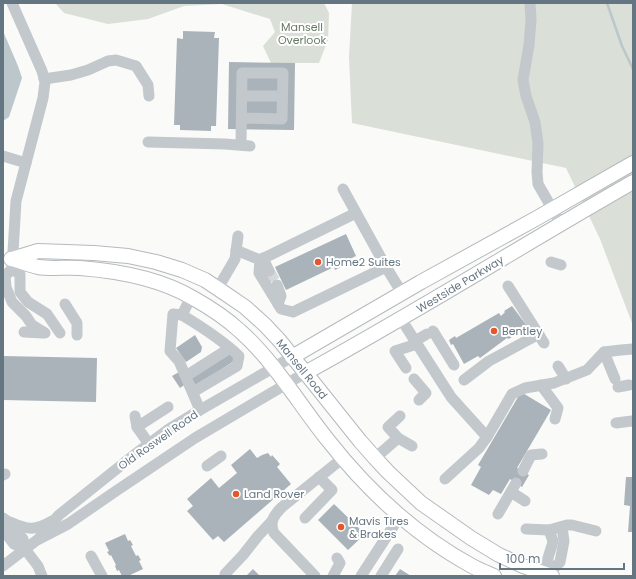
<svg xmlns="http://www.w3.org/2000/svg" width="636" height="579" font-family="Poppins,sans-serif">
  <style>
    .green { fill: #dadfd7 }
    .water { fill: #bbc7cb }
    .lines { fill: none; stroke-linecap: round; stroke-linejoin: round }
    .stream { stroke: #bbc7cb; stroke-width: 2.5 }
    .building { fill: #aab3b9 }
    .minor-tunnel { stroke: #d5d9db; stroke-width: 11; stroke-dasharray: 11 5.5; stroke-linecap: butt }
    .major-casing { stroke: #b5babe; stroke-width: 16 }
    .minor { stroke: #c3c8cc; stroke-width: 11 }
    .major { stroke: #fff; stroke-width: 14 }
    .poi-dot { fill: #e4572e; stroke: #fff; stroke-width: 1.5 }
    .labels { text-anchor: middle; dominant-baseline: central; stroke-width: 4; stroke-linejoin: round; paint-order: stroke }
    .park-label { font-size: 11px; fill: #687a64; stroke: #fff }
    .poi-label { font-size: 11px; fill: #657683; stroke: #fff; text-anchor: start }
    .street-label { font-size: 11px; fill: #657683; stroke: #fff }
  </style>
  <rect width="100%" height="100%" fill="#fafaf8"/>
  <g class="green">
    <path d="M55 3H324L329 13 328 40 319 63H271L263 46 275 32 270 19 222 4 184 6 148 19 108 24 64 13Z"/>
    <path d="M352 3H633V324L632 323 600 239 566 168 352 123 349 57Z"/>
  </g>
  <path class="water" d="M3 31 18 66 22 78 9 117 3 121Z"/>
  <g class="lines">
    <path class="stream" d="M607 3 622 46 633 69"/>
  </g>
  <g class="building">
    <path d="M183 31 215 32 214 38H219L216 126H211V131L180 130V125H174L177 38 183 39Z"/>
    <path d="M229 62 295 63 294 130 228 129Z"/>
    <path d="M346 234 356 256 348 260 349 263 335 270 334 267 286 290 275 267Z"/>
    <path d="M512 306 527 326 509 339 507 338 480 358 478 356 464 364 453 344 451 345 449 340 455 336 456 338 499 313 501 316 505 312 504 311Z"/>
    <path d="M195 335 202 347 201 352 186 362 176 348Z"/>
    <path d="M232 351 237 359 196 386 191 378Z"/>
    <path d="M3 356 97 358 96 402 3 400Z"/>
    <path d="M179 372 187 383 180 388 172 376Z"/>
    <path d="M521 392 551 410 517 468 529 475 522 487 510 479 501 494 493 490 489 495 471 485 481 467 478 465Z"/>
    <path d="M250 449 257 458 262 455 268 453 271 457 272 455 280 464 277 467 291 484 224 542 218 536 213 540 187 511 193 506 187 499 211 478 219 488 237 473 231 465Z"/>
    <path d="M626 477H633V532H628L630 506 624 505Z"/>
    <path d="M334 504 365 534 348 550 318 520Z"/>
    <path d="M125 534 128 541 130 540 133 545 131 546 136 556 138 555 141 560 139 561 143 569 128 576H122L119 570 117 571 115 566 116 565 111 555 110 556 107 552 109 551 105 543Z"/>
    <path d="M253 569 260 576H248L247 575Z"/>
    <path d="M400 569 411 576H395Z"/>
  </g>
  <g class="lines">
    <path class="minor-tunnel" d="M269 271 277 285"/>
    <defs>
      <g id="major">
        <path d="M11 259C20 261 29 265 38 267 50 269 67 267 80 268 119 271 159 278 193 298 209 307 226 318 240 331 274 361 299 404 327 439 367 490 415 535 472 566 479 570 487 573 494 576"/>
        <path d="M12 259 38 251 94 253 128 256 156 262 182 270 205 280 223 292 245 307 265 325 280 341 360 441 375 458 388 472 421 503 471 538 499 555 523 566 552 576"/>
        <path d="M292 357 421 282 537 218 633 163"/>
        <path d="M305 373C416 312 523 245 633 182"/>
      </g>
    </defs>
    <use href="#major" class="major-casing"/>
    <g class="minor">
      <path d="M12 3 42 71 45 82 43 98 16 201 12 269 5 276 6 287 12 302 26 316 32 325 45 333"/>
      <path d="M530 3 531 20 529 45 523 80 526 96 535 122 538 143 537 172 538 184 561 224"/>
      <path d="M44 79 71 75 88 70 108 61 116 60 136 66 148 85 149 96"/>
      <path d="M242 96H282"/>
      <path d="M148 142 225 144 250 146"/>
      <path d="M241 145 242 73H283L282 119 242 118"/>
      <path d="M3 156 26 163"/>
      <path d="M343 189 386 267"/>
      <path d="M236 250 260 260 259 273 281 309 293 312 386 267 402 293"/>
      <path d="M263 258 269 271"/>
      <path d="M260 260 356 213"/>
      <path d="M551 262 561 265"/>
      <path d="M12 269 20 274V292L28 302 47 314 60 333"/>
      <path d="M277 285 281 296 278 304"/>
      <path d="M508 286 544 343"/>
      <path d="M218 288 235 259 238 236"/>
      <path d="M191 297 182 315 173 314 170 351 179 361 200 410"/>
      <path d="M65 304 77 323V335"/>
      <path d="M182 315C202 327 222 340 239 356L237 366 193 392"/>
      <path d="M401 319 451 397 487 437"/>
      <path d="M433 331 454 365"/>
      <path d="M24 332 43 333"/>
      <path d="M415 341 427 334"/>
      <path d="M604 352 615 379"/>
      <path d="M558 366 566 379"/>
      <path d="M406 368 395 351 417 344"/>
      <path d="M186 376 230 348"/>
      <path d="M414 379 426 393 419 400"/>
      <path d="M464 380 489 361 539 334"/>
      <path d="M541 385 558 408 555 419"/>
      <path d="M618 387 629 385"/>
      <path d="M135 416 137 427 149 444"/>
      <path d="M400 416 388 427 398 438 412 446"/>
      <path d="M616 423 632 421"/>
      <path d="M137 427 168 407"/>
      <path d="M375 458 398 438"/>
      <path d="M207 466 221 456"/>
      <path d="M523 471 531 455 542 454"/>
      <path d="M3 475 5 474"/>
      <path d="M445 479 479 448 487 437 512 394 525 388 554 383 587 370 604 352 621 350 633 349"/>
      <path d="M511 492 525 501"/>
      <path d="M498 514 516 483"/>
      <path d="M3 518 7 521 23 539 25 549 38 566 42 576"/>
      <path d="M305 518 332 490 319 477"/>
      <path d="M10 522C28 530 35 531 52 521"/>
      <path d="M526 529 549 530 567 525H572L596 531"/>
      <path d="M3 530 14 544 25 549"/>
      <path d="M41 535 59 515 134 455 169 429 200 410 292 357"/>
      <path d="M91 556 102 576"/>
      <path d="M3 566 37 540 68 524 116 491 195 438 305 373"/>
      <path d="M225 574 243 555 258 536 272 521"/>
      <path d="M547 575 560 562 564 541 562 527"/>
      <path d="M315 576 274 533C269 522 274 515 282 507L343 458"/>
      <path d="M333 576 340 563 337 558"/>
      <path d="M361 576 400 516"/>
      <path d="M381 576 398 549"/>
      <path d="M546 576 548 558 552 545 553 541 549 530"/>
    </g>
    <use href="#major" class="major"/>
  </g>
  <g class="poi-dot">
    <circle cx="318" cy="262" r="4"/>
    <circle cx="494" cy="331" r="4"/>
    <circle cx="236" cy="494" r="4"/>
    <circle cx="341" cy="527" r="4"/>
  </g>
  <g class="labels">
    <g class="park-label">
      <text x="302" y="27">Mansell<tspan x="302" dy="13">Overlook</tspan></text>
    </g>
    <g class="poi-label">
      <text x="326" y="262">Home2 Suites</text>
      <text x="502" y="331">Bentley</text>
      <text x="244" y="494">Land Rover</text>
      <text x="349" y="521">Mavis Tires<tspan x="349" dy="13">&amp; Brakes</tspan></text>
    </g>
    <g class="street-label">
      <text transform="translate(460 284) rotate(-31)">Westside Parkway</text>
      <text transform="translate(302 369) rotate(51)">Mansell Road</text>
      <text transform="translate(158 440) rotate(-35)">Old Roswell Road</text>
    </g>
  </g>
  <rect width="636" height="579" fill="none" stroke="#657683" stroke-width="8"/>
  <path d="M500 563v6h124v-6" fill="none" stroke="#657683" stroke-width="2"/>
  <text x="506" y="563" font-size="12" fill="#657683" stroke="#ffffff" stroke-width="3" paint-order="stroke">100 m</text>
</svg>
